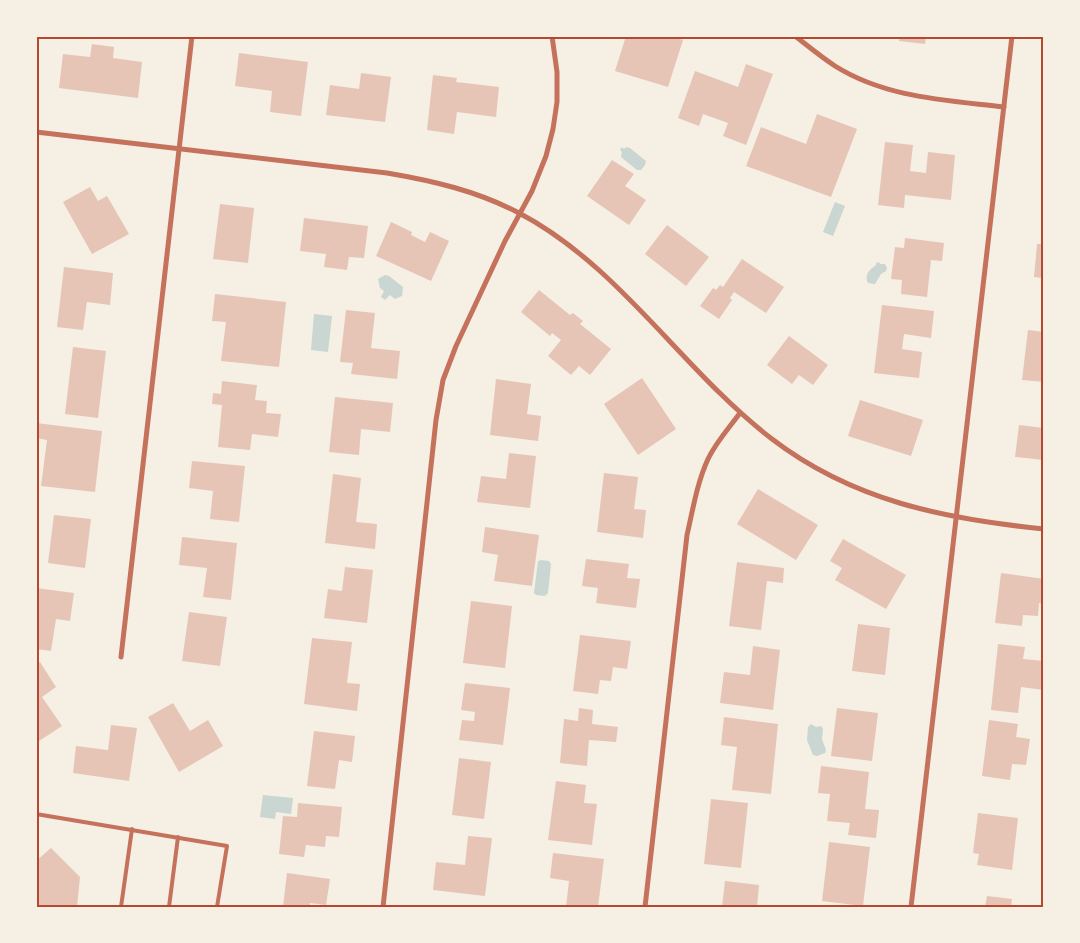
<svg xmlns="http://www.w3.org/2000/svg" width="1080" height="943" font-family="'Roboto Condensed',sans-serif">
  <style>
    .water { fill: #c9d6d2 }
    .building { fill: #e6c5b7 }
    .lines { fill: none; stroke-linecap: round; stroke-linejoin: round }
    .service { stroke: #c5725c; stroke-width: 4 }
    .minor { stroke: #c5725c; stroke-width: 5 }
    .neatline { fill: none; stroke: #b5482f; stroke-width: 2 }
  </style>
  <rect width="100%" height="100%" fill="#f6efe4"/>
  <g class="water">
    <path d="M622 147 624 149 626 147 630 148 646 161 645 165 641 170H637L621 157 622 152 620 150Z"/>
    <path d="M835 202 845 206 833 236 823 232Z"/>
    <path d="M879 262 880 264H885L887 268 886 271 881 274 875 284 868 283C864 275 869 270 876 265V263Z"/>
    <path d="M385 275 389 276 403 287 402 296 395 299 390 295 385 300 381 297 384 291 380 288 378 279Z"/>
    <path d="M314 314 332 316 328 352 311 350Z"/>
    <path d="M541 560 549 561 551 564 548 593 545 596 536 595 534 593 538 561Z"/>
    <path d="M811 724 816 727 821 726 823 729 822 739 826 750 825 753 817 756 813 755 807 740 808 727Z"/>
    <path d="M263 795 293 798 291 814 276 812 275 819 260 817Z"/>
  </g>
  <g class="building">
    <path d="M626 36H670L683 40 668 87 615 71Z"/>
    <path d="M900 36H926L925 44 899 41Z"/>
    <path d="M92 44 114 47 113 58 142 62 138 98 59 88 63 54 90 57Z"/>
    <path d="M239 53 308 62 301 116 270 112 272 91 235 86Z"/>
    <path d="M746 64 773 74 746 145 723 136 728 123 703 114 699 126 678 118 695 71 738 87Z"/>
    <path d="M361 73 391 77 385 122 326 115 330 85 359 89Z"/>
    <path d="M433 75 457 78 456 82 499 87 496 117 457 112 454 134 427 130Z"/>
    <path d="M817 114 857 129 831 197 746 166 761 127 806 144Z"/>
    <path d="M885 142 913 145 910 171 926 173 928 152 955 155 951 200 905 195 904 208 878 205Z"/>
    <path d="M612 160 634 174 625 186 646 200 629 225 587 196Z"/>
    <path d="M90 187 98 201 107 196 129 234 92 254 63 202Z"/>
    <path d="M220 204 254 208 248 263 213 259Z"/>
    <path d="M304 218 368 226 364 258 349 257 347 270 324 267 326 254 300 251Z"/>
    <path d="M391 222 412 232 411 235 425 242 430 232 449 241 431 281 376 256Z"/>
    <path d="M667 225 709 257 686 286 645 254Z"/>
    <path d="M905 238 944 243 942 261 931 260 927 297 901 294 902 280 891 279 895 247 904 248Z"/>
    <path d="M1037 244H1044V278L1034 277Z"/>
    <path d="M742 259 784 287 766 313 734 292 730 298 732 300 719 319 700 306 713 288 716 290 720 285 723 287Z"/>
    <path d="M64 267 113 273 110 305 87 302 83 330 57 327Z"/>
    <path d="M539 290 570 315 573 313 583 321 580 324 611 349 590 375 579 366 571 375 548 356 561 340 552 333 550 336 521 312Z"/>
    <path d="M215 294 286 302 279 367 221 361 226 322 212 321Z"/>
    <path d="M882 305 934 311 931 338 904 334 902 349 922 352 919 378 874 373Z"/>
    <path d="M346 310 375 313 371 348 400 351 397 379 351 374 353 363 340 362Z"/>
    <path d="M1028 330 1044 332V382L1022 380Z"/>
    <path d="M789 336 828 365 813 385 799 375 792 384 767 365Z"/>
    <path d="M73 347 106 351 98 418 65 414Z"/>
    <path d="M642 378 676 429 638 455 604 404Z"/>
    <path d="M496 379 531 384 527 414 541 416 538 441 490 435Z"/>
    <path d="M222 381 257 385 255 400 267 401 266 413 281 414 278 437 252 434 250 450 218 447 222 405 212 404 213 393 221 394Z"/>
    <path d="M335 397 393 403 390 432 361 429 359 455 329 452Z"/>
    <path d="M860 400 923 420 911 456 848 436Z"/>
    <path d="M36 423 102 431 95 492 41 486 47 440 36 438Z"/>
    <path d="M1019 425 1044 428V460L1015 457Z"/>
    <path d="M509 453 536 456 530 508 477 502 481 476 506 479Z"/>
    <path d="M192 461 245 466 239 522 210 519 213 491 189 488Z"/>
    <path d="M604 473 638 477 634 509 646 510 643 538 597 532Z"/>
    <path d="M333 474 361 478 356 522 377 524 375 549 325 543Z"/>
    <path d="M758 489 818 525 796 560 737 524Z"/>
    <path d="M54 515 91 519 85 568 48 563Z"/>
    <path d="M485 527 539 535 532 586 494 581 498 555 482 552Z"/>
    <path d="M182 537 237 543 231 600 203 597 207 568 179 565Z"/>
    <path d="M843 539 906 575 886 609 835 580 842 568 830 561Z"/>
    <path d="M586 559 629 564 627 578 640 579 636 608 596 603 598 588 582 586Z"/>
    <path d="M737 562 784 568 783 583 767 581 761 630 729 626Z"/>
    <path d="M345 567 373 570 367 623 324 618 328 589 342 591Z"/>
    <path d="M1001 573 1044 579V604L1039 603 1038 616 1023 615 1022 626 995 623Z"/>
    <path d="M36 588 74 593 70 621 56 619 51 651 36 649Z"/>
    <path d="M471 601 512 606 505 668 463 663Z"/>
    <path d="M189 612 227 617 220 666 182 661Z"/>
    <path d="M858 624 890 628 885 675 852 671Z"/>
    <path d="M580 635 631 641 627 669 613 667 611 681 600 680 598 694 573 691Z"/>
    <path d="M312 638 352 642 347 683 360 684 357 711 304 704Z"/>
    <path d="M998 644 1025 647 1023 659 1044 661V690L1021 687 1018 713 991 710Z"/>
    <path d="M753 646 780 650 773 710 720 703 724 672 750 675Z"/>
    <path d="M40 662 56 687 42 697 62 726 36 743V665Z"/>
    <path d="M465 683 510 688 503 745 459 740 462 720 474 721 475 712 461 710Z"/>
    <path d="M173 703 190 731 208 720 223 746 179 772 148 717Z"/>
    <path d="M579 708 593 710 592 724 618 727 616 742 589 740 587 766 560 763 564 719 578 721Z"/>
    <path d="M837 708 878 713 872 761 831 756Z"/>
    <path d="M724 717 778 724 771 794 732 790 737 747 721 745Z"/>
    <path d="M989 720 1018 724 1016 737 1030 739 1026 765 1012 764 1010 780 982 776Z"/>
    <path d="M111 725 137 728 129 781 73 773 76 746 108 750Z"/>
    <path d="M314 731 355 736 352 762 339 760 335 789 307 786Z"/>
    <path d="M459 758 491 762 484 819 452 815Z"/>
    <path d="M821 766 869 772 865 809 879 810 876 838 848 835 850 823 827 821 830 794 818 793Z"/>
    <path d="M556 781 586 785 584 803 597 804 592 845 548 840Z"/>
    <path d="M711 799 748 803 741 868 704 864Z"/>
    <path d="M298 803 342 807 339 837 326 836 325 847 306 845 304 857 279 854 283 816 297 817Z"/>
    <path d="M978 813 1018 818 1012 870 977 865 979 854 973 853Z"/>
    <path d="M468 836 492 838 485 896 433 890 436 862 465 865Z"/>
    <path d="M829 842 870 847 863 906 822 901Z"/>
    <path d="M51 848 80 877 77 907H36V861Z"/>
    <path d="M553 853 604 859 598 907H566L569 881 550 878Z"/>
    <path d="M287 873 330 879 326 905 310 903V907H283Z"/>
    <path d="M725 881 759 885 757 907H722Z"/>
    <path d="M987 896 1012 899 1011 907H985Z"/>
  </g>
  <g class="lines">
    <g class="service">
      <path d="M36 814 227 846 217 907"/>
      <path d="M121 907 132 829"/>
      <path d="M169 907 178 837"/>
    </g>
    <g class="minor">
      <path d="M795 36C808 46 821 57 835 66 886 98 946 100 1004 107"/>
      <path d="M36 132 387 173C434 181 477 191 519 213 620 266 683 371 772 439 853 501 945 519 1044 529"/>
      <path d="M121 657 192 36"/>
      <path d="M383 907 436 420 443 380 456 346 505 241 532 191 546 156 553 129 557 102V72L552 36"/>
      <path d="M645 907 687 535C693 509 697 483 708 459 716 442 729 428 740 413"/>
      <path d="M911 907 1012 36"/>
    </g>
  </g>
  <rect width="1080" height="943" fill="none" stroke="#f6efe4" stroke-width="75"/>
  <rect x="38" y="38" width="1004" height="868" class="neatline"/>
</svg>
